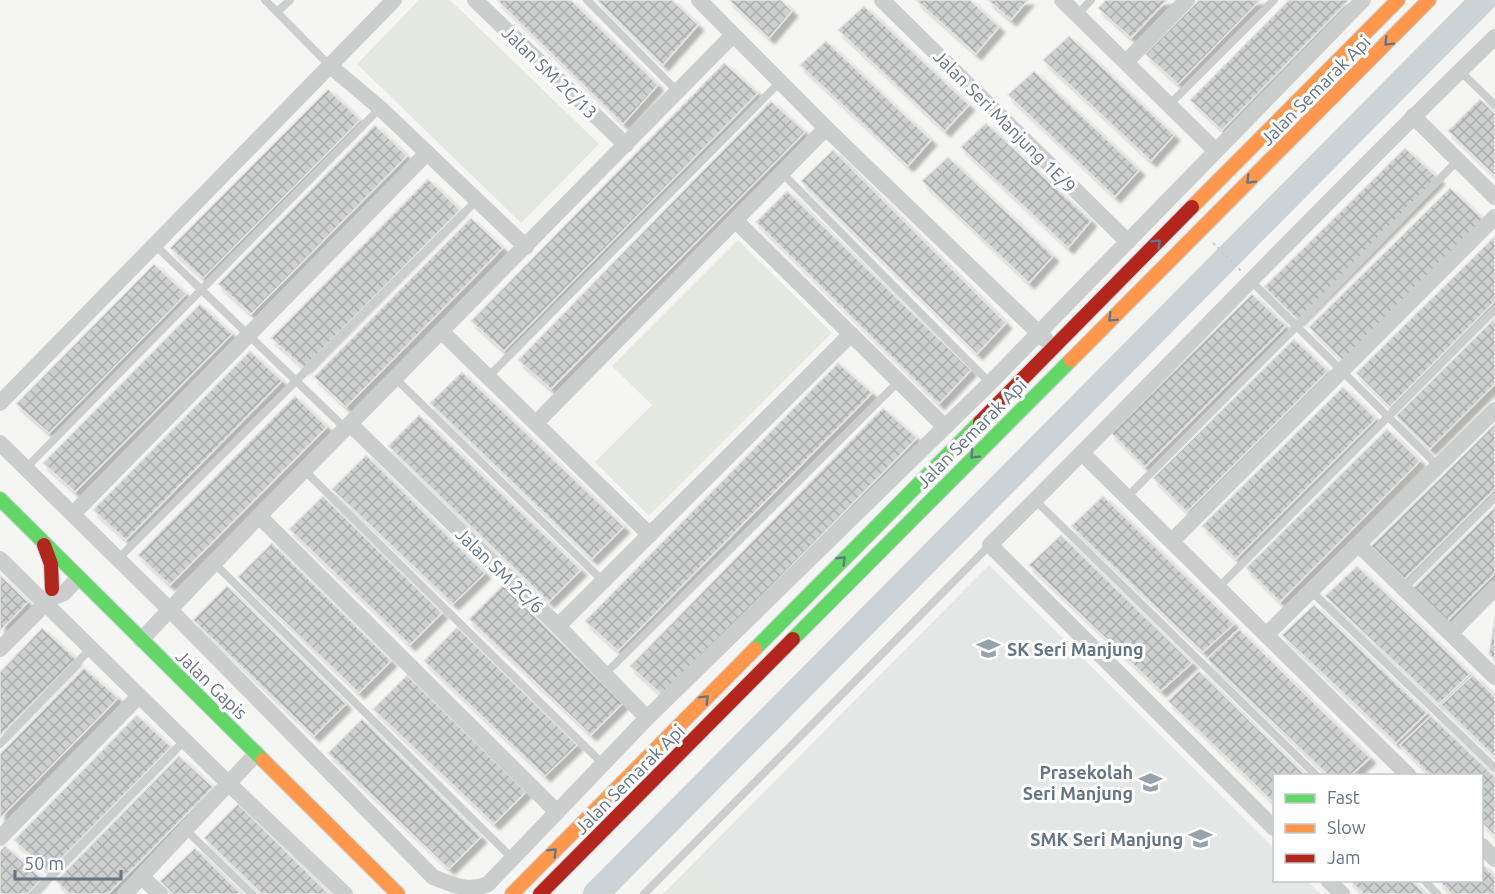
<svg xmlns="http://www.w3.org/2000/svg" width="1495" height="894" font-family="Ubuntu,sans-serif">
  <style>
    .built { fill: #e5e7e6 }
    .green { fill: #e4e8e1 }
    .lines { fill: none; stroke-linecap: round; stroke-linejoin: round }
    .river { stroke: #ccd3d6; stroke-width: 26 }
    .building { fill: url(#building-cross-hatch); stroke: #e4e4e3; stroke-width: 1.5; filter: url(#shadow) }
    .fast-casing { stroke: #d2d3d3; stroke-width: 16 }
    .slow-casing { stroke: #d2d3d3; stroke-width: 16 }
    .jam-casing { stroke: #d2d3d3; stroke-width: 16 }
    .path { stroke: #cacbcb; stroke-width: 2; stroke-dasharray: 3 3; stroke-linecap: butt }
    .lane { stroke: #cccece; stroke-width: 8 }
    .street { stroke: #cccece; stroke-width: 16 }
    .fast { stroke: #63d668; stroke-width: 14 }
    .slow { stroke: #ff974d; stroke-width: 14 }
    .jam { stroke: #b3261e; stroke-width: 14 }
    .oneway { stroke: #657584 }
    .labels { text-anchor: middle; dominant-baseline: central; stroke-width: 6; stroke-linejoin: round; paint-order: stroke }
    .street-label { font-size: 18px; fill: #657584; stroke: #fff }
    .poi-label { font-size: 18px; font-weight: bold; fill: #657584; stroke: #fff; text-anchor: end }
  </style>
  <defs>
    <pattern id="building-cross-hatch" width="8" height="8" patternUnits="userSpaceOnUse" patternTransform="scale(1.5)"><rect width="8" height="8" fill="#cecfcf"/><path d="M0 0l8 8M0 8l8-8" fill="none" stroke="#abadae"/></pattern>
    <filter id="shadow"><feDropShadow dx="5.5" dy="5.5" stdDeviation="1.5" flood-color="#0004"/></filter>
  </defs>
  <rect width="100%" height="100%" fill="#f5f5f3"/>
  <path class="built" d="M989 565 1274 848V880L1307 881 1320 894H663Z"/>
  <g class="green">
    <path d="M419 0H450L599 144 521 223 357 64Z"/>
    <path d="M738 240 832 333 649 516 595 462 652 405 612 366Z"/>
    <path d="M696 861 729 894H663Z"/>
  </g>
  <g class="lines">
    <path class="river" d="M596 894 1483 0"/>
  </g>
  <g class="building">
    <path d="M497 0H571L658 85 623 124Z"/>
    <path d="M597 0H672L698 25 663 65Z"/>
    <path d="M729 0H781L792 11 769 38Z"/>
    <path d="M916 0H970L999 27 976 54Z"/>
    <path d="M988 0H1028L1011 20Z"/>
    <path d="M1106 0H1167L1131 38 1098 8Z"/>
    <path d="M1199 0H1260L1178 84 1145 54Z"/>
    <path d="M1289 0H1349L1222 130 1190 100Z"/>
    <path d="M864 6 969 105 945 131 838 30Z"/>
    <path d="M1069 36 1174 135 1151 161 1043 60Z"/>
    <path d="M826 41 931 140 908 166 800 65Z"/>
    <path d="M724 63 758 93 504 351 471 321Z"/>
    <path d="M1034 71 1139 170 1115 197 1008 95Z"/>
    <path d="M328 89 360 120 203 278 170 248Z"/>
    <path d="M1480 99 1495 114V176L1448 131Z"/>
    <path d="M771 101 805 132 551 389 518 360Z"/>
    <path d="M986 123 1091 221 1068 248 961 147Z"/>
    <path d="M375 125 407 156 251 314 218 284Z"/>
    <path d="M1405 148 1439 179 1298 320 1264 287Z"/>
    <path d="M833 150 1006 323 977 354 801 181Z"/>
    <path d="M948 157 1053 256 1029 283 922 181Z"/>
    <path d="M428 179 460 210 304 368 271 338Z"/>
    <path d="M1450 188 1484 220 1343 361 1309 327Z"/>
    <path d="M787 191 971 370 939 404 756 222Z"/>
    <path d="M471 218 503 248 346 407 314 377Z"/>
    <path d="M1495 236V301L1390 407 1356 373Z"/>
    <path d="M154 264 186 294 49 433 16 404Z"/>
    <path d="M1252 294 1286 326 1145 467 1111 433Z"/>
    <path d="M200 304 232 334 75 492 43 463Z"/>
    <path d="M1495 318V384L1430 449 1396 416Z"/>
    <path d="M1294 339 1328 371 1187 512 1153 478Z"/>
    <path d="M250 351 282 381 126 540 93 510Z"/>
    <path d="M838 363 872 393 618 651 585 621Z"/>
    <path d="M462 372 624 527 592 559 430 403Z"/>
    <path d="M1343 387 1376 419 1236 559 1202 526Z"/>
    <path d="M295 396 327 427 170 585 138 555Z"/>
    <path d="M883 408 917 438 663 696 630 666Z"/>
    <path d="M419 415 581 570 549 602 388 446Z"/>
    <path d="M1495 424V489L1405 579 1371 546Z"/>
    <path d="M1387 429 1420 461 1280 602 1246 568Z"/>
    <path d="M366 455 485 573 453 604 332 489Z"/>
    <path d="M323 496 442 613 410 645 289 529Z"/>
    <path d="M1103 496 1234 624 1203 652 1071 526Z"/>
    <path d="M1495 507V573L1447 621 1413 588Z"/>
    <path d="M1061 535 1192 663 1161 691 1029 565Z"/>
    <path d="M272 543 391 661 359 693 238 577Z"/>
    <path d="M1357 566 1470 674 1439 704 1325 596Z"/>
    <path d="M0 575 28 602 0 631Z"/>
    <path d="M503 585 623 703 591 735 469 619Z"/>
    <path d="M227 586 346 704 314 736 193 620Z"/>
    <path d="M1314 605 1427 713 1396 743 1282 635Z"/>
    <path d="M1495 616V660L1489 654Z"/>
    <path d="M457 627 577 745 545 776 424 661Z"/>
    <path d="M42 628 76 659 0 736V672Z"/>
    <path d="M1239 629 1370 758 1350 776H1329L1207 659Z"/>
    <path d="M84 668 118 698 0 818V754Z"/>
    <path d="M1199 671 1306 776H1274V803L1168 701Z"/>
    <path d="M407 675 526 792 494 824 373 709Z"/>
    <path d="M1473 675 1495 697V757L1441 705Z"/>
    <path d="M137 715 171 747 48 872 14 840Z"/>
    <path d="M1431 716 1495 777V836L1482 823V776H1431L1400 745Z"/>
    <path d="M362 719 481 837 449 869 328 753Z"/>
    <path d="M179 756 213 787 108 894H70L56 881Z"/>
    <path d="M238 804 329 894H262L204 838Z"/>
    <path d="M5 846 42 879 27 894H0V851Z"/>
    <path d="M195 848 241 894H173L160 881Z"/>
    <path d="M1482 864 1495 877V894H1452L1438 880H1482Z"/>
    <path d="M1349 880H1411L1425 894H1364Z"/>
  </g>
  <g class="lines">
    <defs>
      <g id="fast">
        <path d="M0 499 263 760"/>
        <path d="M793 639 1071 360"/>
        <path d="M755 649 980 422"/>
      </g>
      <g id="slow">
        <path d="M1192 207 1398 0"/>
        <path d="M1071 360 1429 0"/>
        <path d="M263 760 398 894"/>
        <path d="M512 894 755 649"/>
      </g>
      <g id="jam">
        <path d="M980 422 1192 207"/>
        <path d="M44 545 51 564 52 589"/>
        <path d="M540 894 793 639"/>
      </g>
    </defs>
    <use href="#fast" class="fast-casing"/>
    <use href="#slow" class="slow-casing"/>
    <use href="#jam" class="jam-casing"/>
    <path class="path" d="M1213 243 1241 271"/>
    <g class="lane">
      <path d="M265 0 329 65"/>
      <path d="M587 0 678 92"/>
      <path d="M277 12 290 0"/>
      <path d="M1077 15 1091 0"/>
      <path d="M1460 71 1495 105"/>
      <path d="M1169 105 1274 0"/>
      <path d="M782 173 990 383"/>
      <path d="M155 245 346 429"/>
      <path d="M1251 281 1438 466"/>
      <path d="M488 377 780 82"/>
      <path d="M396 379 603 581"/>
      <path d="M26 468 380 108"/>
      <path d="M304 470 603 764"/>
      <path d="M1127 497 1296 327 1458 160"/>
      <path d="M1035 500 1317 776"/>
      <path d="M118 559 477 200"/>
      <path d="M214 563 513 859"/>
      <path d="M1218 588 1495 309"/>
      <path d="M1404 588 1495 497"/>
      <path d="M1311 591 1495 768"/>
      <path d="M605 674 899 381"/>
      <path d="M0 744 91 648"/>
      <path d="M187 831 252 894"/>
      <path d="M1424 880 1437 894"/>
      <path d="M34 894 185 740"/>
      <path d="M644 894 990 545"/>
    </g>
    <g class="street">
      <path d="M475 0 626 145"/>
      <path d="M699 0 826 128 1046 340"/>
      <path d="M882 0 1128 242"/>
      <path d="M1062 0 1216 151"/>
      <path d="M1126 62 1187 0"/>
      <path d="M329 65 380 108 526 247"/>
      <path d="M1413 116 1495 197"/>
      <path d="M736 221 945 427"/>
      <path d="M442 332 650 535"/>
      <path d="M0 403 394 0"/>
      <path d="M536 423 826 128"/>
      <path d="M350 424 558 626 647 718"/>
      <path d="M0 443 169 609 433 877C451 884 469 893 488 884L647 718 990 383 1363 0"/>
      <path d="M1083 454 1409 776"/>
      <path d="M73 514 427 153"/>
      <path d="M259 516 557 812"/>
      <path d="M1172 541 1495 217"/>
      <path d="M1359 545 1495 677"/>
      <path d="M0 559 229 784 345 894"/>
      <path d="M558 626 851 334"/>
      <path d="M1451 633 1495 588"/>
      <path d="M1266 635 1495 410"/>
      <path d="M141 640 259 516 733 35"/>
      <path d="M0 649 51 598 64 593 78 578"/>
      <path d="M1274 828 990 545C1159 377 1323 203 1495 37"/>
      <path d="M0 838 139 696"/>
      <path d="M1482 846 1495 859"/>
      <path d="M142 877 160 894"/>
      <path d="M1328 880 1342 894"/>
      <path d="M125 894 257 753"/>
    </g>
    <use href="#fast" class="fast"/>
    <use href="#slow" class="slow"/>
    <use href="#jam" class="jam"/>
  </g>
  <defs><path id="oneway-chevron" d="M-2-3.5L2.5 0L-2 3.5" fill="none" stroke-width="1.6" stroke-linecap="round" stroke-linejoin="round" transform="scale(1.5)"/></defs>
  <g class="oneway">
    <use href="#oneway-chevron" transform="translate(1388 42) rotate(135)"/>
    <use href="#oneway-chevron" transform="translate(1250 180) rotate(135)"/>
    <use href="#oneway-chevron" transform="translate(1157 243) rotate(-45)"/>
    <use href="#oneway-chevron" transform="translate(1112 318) rotate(135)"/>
    <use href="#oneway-chevron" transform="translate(974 455) rotate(135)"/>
    <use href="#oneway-chevron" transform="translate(842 560) rotate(-45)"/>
    <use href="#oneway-chevron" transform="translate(705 699) rotate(-45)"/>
    <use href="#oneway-chevron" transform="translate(553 852) rotate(-45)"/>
  </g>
  <defs>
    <symbol id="school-bare" viewBox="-9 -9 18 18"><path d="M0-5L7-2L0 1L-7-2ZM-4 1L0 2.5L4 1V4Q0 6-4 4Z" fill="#97a2ab" stroke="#fff" stroke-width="2.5" paint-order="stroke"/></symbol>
  </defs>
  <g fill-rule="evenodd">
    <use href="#school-bare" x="972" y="632" width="33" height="33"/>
    <use href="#school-bare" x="1134" y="766" width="33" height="33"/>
    <use href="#school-bare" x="1184" y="822" width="33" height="33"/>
  </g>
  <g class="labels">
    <g class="street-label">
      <text transform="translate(550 72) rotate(44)">Jalan SM 2C/13</text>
      <text transform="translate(1315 90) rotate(-45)">Jalan Semarak Api</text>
      <text transform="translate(1005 121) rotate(45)">Jalan Seri Manjung 1E/9</text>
      <text transform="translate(971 433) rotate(-45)">Jalan Semarak Api</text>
      <text transform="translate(500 570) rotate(44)">Jalan SM 2C/6</text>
      <text transform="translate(212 684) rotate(44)">Jalan Gapis</text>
      <text transform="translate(629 779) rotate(-45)">Jalan Semarak Api</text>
    </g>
    <g class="poi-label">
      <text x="1007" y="649" text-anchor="start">SK Seri Manjung</text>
      <text x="1133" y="772">Prasekolah<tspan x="1133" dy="21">Seri Manjung</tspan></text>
      <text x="1183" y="839">SMK Seri Manjung</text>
    </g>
  </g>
  <rect x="1273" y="774" width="210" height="108" fill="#ffffff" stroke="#c1c8ce" stroke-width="1.5"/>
  <rect x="1285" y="794" width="30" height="9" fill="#63d668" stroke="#c1c8ce" stroke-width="1.5"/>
  <text x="1327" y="804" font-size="18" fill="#657584">Fast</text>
  <rect x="1285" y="824" width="30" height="9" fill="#ff974d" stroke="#c1c8ce" stroke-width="1.5"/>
  <text x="1327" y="834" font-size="18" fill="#657584">Slow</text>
  <rect x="1285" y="854" width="30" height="9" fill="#b3261e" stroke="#c1c8ce" stroke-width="1.5"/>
  <text x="1327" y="864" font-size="18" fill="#657584">Jam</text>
  <path d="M15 870v9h106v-9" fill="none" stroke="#657584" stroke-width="3"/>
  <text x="24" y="870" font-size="18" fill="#657584" stroke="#ffffff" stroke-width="4.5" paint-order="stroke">50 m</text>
</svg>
